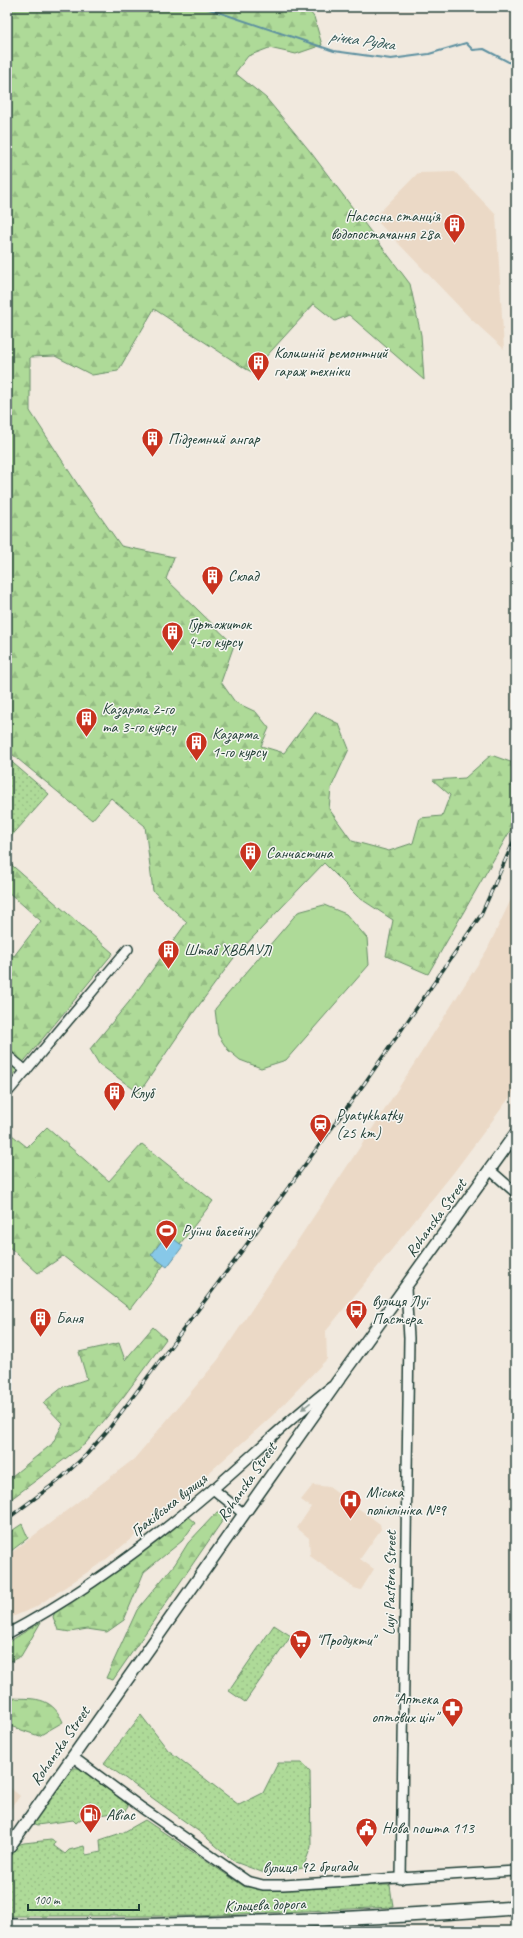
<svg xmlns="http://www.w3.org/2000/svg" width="523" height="1938" font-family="Caveat,sans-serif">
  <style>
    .built { fill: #ebd9c6 }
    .grass { fill: url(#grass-dots); stroke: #668c66 }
    .forest { fill: url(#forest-firs); stroke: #668c66 }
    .garden { fill: #aeda98; stroke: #668c66 }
    .water { fill: #87c8e8; stroke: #5d90a0 }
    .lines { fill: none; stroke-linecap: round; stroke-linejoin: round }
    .stream { stroke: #5d90a0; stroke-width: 2 }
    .minor-casing { stroke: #1f3d34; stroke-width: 12 }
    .major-casing { stroke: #1f3d34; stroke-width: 14 }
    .highway-casing { stroke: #1f3d34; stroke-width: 16 }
    .minor { stroke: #f6f6f2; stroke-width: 9 }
    .major { stroke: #f6f6f2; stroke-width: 11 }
    .highway { stroke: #f6f6f2; stroke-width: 13 }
    .rail-casing { stroke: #1f3d34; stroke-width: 3.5 }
    .rail { stroke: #f6f6f2; stroke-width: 2; stroke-dasharray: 6; stroke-linecap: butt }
    .oneway { fill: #8a9a93 }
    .labels { text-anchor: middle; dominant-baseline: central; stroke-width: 3; stroke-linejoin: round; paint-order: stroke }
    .poi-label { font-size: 16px; fill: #1f3d34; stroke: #f6f6f2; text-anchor: start }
    .street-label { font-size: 16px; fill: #1f3d34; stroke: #f6f6f2 }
    .water-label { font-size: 17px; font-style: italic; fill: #345958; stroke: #f6f6f2 }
  </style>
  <defs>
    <pattern id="grass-dots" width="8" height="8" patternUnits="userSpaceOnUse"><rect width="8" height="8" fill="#aeda98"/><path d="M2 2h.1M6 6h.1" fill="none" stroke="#95bc84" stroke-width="1.8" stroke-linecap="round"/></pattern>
    <pattern id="forest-firs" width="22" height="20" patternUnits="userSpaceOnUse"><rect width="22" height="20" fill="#aeda98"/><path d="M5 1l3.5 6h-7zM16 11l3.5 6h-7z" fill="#95bc84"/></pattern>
  </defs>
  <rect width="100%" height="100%" fill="#f1e9de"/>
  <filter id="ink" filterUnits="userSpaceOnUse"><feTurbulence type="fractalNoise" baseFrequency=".025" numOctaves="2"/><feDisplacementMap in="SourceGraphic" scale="8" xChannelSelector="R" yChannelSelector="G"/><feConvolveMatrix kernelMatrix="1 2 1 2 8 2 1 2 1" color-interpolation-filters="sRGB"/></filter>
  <g filter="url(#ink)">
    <g class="built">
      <path d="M455 172 496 215 504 349 471 319 374 218 418 173Z"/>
      <path d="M516 889V1089L454 1172 326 1331 327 1359 273 1415 181 1498 104 1561 34 1608 7 1619V1556L134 1459 218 1360 378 1120 487 950Z"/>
      <path d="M313 1485 329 1487 380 1524 381 1529 360 1559 374 1569 361 1590 354 1588 310 1556 309 1538 297 1528 311 1507 301 1500Z"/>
      <path d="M7 1785 20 1796 7 1814Z"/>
    </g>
    <g class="grass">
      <path d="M7 758 49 794 7 841Z"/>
      <path d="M274 1625 291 1636 245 1702 229 1691Z"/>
      <path d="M141 1715 168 1750 239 1805 263 1793 278 1763H302L310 1772 311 1847 303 1868 267 1874 235 1862 201 1833 104 1763Z"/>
      <path d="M74 1768H79L127 1802 128 1807 125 1811 82 1818 76 1823 73 1820 37 1825 32 1823 69 1770Z"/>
      <path d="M145 1820 245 1887 390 1885 393 1907 196 1916H7V1860L17 1845 24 1843 51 1840 55 1842 54 1846 65 1854 69 1850 84 1846 86 1855 101 1852 100 1840 124 1832Z"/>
    </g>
    <g class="forest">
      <path d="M7 7H306L314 17 322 45 296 54 269 48 248 56 235 73 266 98 309 150 410 284 421 335 424 380 349 315 335 321 314 304 252 372 246 369 154 309 118 371 92 375 55 356 30 357V411L80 488 121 546 174 557 166 579 234 645 221 682 235 702 256 712 269 728 261 746 284 753 315 712 339 724 349 749 331 788 329 809 352 841 389 851 413 843 420 818 442 816 450 795 433 780 465 778 491 755 516 764V818L514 824 428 974 386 956 393 920 358 897 324 863 236 955 194 1012 139 1093 99 1064 90 1049 129 1002 187 922 153 891 145 826 111 798 92 820 7 750V660L11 654 7 651Z"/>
      <path d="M7 861 113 953 7 1082V951L14 956 41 921 7 891Z"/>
      <path d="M47 1127 109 1181 142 1144 213 1201 130 1309 63 1256 38 1273 7 1245V1131L27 1147Z"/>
      <path d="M153 1327 166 1339 124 1396 85 1444 7 1502V1480L52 1444 63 1424 43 1403 63 1387 87 1379 79 1352 119 1343 125 1360Z"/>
      <path d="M217 1512H224L225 1517 113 1680 106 1678 137 1610 175 1564 188 1543Z"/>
      <path d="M187 1516 195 1523 182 1541 144 1572 124 1620 107 1632 87 1629 70 1632 58 1630 53 1617 55 1612 98 1583Z"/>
      <path d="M22 1524 28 1538 7 1554V1534Z"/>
      <path d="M41 1622 21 1656 7 1663C7 1657 5 1648 8 1643 9 1641 35 1626 41 1622Z"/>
      <path d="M7 1698C33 1699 51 1695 63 1722L39 1736 7 1725Z"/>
    </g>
    <path class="garden" d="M324 905 346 914 367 938 369 965 286 1060 261 1068 240 1060 228 1050 218 1035 215 1009 298 912Z"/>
    <path class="water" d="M167 1234 183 1246 167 1267 151 1255Z"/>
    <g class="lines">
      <path class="stream" d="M203 7 334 51 391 59 429 54 466 43 473 50 484 49 516 66"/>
      <defs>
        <g id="minor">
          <path d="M7 1055 26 1071"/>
          <path d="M7 1093 128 949"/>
          <path d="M490 1170 516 1193"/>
          <path d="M213 1489 244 1514"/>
          <path d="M7 1634C79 1596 150 1543 212 1490 252 1456 289 1419 331 1387"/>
          <path d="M73 1757 142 1808 247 1881 263 1885H283L516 1871"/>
          <path d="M401 1879 409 1338 406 1288"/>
        </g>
        <path id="major" d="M7 1850 337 1382 516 1133"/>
        <path id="highway" d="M7 1926C177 1928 347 1920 516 1908"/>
      </defs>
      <use href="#minor" class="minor-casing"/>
      <use href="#major" class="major-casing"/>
      <use href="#highway" class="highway-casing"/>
      <use href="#minor" class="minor"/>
      <use href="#major" class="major"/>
      <use href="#highway" class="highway"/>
      <defs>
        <path id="rail" d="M7 1519 58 1481 86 1455 108 1430 236 1259 364 1084 481 915 516 836"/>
      </defs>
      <use href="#rail" class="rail-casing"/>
      <use href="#rail" class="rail"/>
    </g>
    <defs><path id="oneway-solid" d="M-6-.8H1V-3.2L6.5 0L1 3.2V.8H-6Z"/></defs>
    <use class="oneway" href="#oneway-solid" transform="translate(306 1406) rotate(142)"/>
  </g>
  <defs>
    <symbol id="building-pin" viewBox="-11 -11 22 30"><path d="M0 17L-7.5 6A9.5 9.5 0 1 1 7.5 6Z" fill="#c8321e" stroke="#f6f6f2"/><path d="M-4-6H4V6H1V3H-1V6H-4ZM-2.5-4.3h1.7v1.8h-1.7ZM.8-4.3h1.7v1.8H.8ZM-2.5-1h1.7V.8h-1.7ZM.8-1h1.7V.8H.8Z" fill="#fff"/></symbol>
    <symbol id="station-pin" viewBox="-11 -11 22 30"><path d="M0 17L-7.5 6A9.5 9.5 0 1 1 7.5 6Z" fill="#c8321e" stroke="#f6f6f2"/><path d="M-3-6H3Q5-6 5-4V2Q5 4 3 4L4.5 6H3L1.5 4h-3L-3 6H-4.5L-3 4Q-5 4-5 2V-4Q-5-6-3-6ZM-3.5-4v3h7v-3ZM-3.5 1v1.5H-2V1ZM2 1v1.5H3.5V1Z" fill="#fff"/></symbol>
    <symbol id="stadium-pin" viewBox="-11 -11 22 30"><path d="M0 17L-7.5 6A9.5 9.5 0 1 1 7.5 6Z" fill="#c8321e" stroke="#f6f6f2"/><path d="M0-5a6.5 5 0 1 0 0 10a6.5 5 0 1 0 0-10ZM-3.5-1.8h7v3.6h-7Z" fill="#fff"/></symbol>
    <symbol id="bus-pin" viewBox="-11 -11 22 30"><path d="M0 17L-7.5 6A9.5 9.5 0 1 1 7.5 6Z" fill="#c8321e" stroke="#f6f6f2"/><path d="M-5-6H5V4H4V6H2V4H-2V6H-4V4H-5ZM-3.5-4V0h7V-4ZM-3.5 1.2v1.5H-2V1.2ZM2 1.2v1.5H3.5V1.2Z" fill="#fff"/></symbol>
    <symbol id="hospital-pin" viewBox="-11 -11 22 30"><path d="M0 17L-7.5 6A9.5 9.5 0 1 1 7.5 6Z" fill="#c8321e" stroke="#f6f6f2"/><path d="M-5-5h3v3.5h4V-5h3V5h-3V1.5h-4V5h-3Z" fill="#fff"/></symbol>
    <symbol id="supermarket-pin" viewBox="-11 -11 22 30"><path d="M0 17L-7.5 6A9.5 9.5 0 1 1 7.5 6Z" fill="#c8321e" stroke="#f6f6f2"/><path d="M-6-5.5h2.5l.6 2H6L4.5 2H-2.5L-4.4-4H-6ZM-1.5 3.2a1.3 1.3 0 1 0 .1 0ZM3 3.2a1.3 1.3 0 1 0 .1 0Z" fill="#fff"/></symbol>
    <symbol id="pharmacy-pin" viewBox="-11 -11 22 30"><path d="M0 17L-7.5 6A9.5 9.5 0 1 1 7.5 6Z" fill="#c8321e" stroke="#f6f6f2"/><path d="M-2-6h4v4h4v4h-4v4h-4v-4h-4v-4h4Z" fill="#fff"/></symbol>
    <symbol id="fuel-pin" viewBox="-11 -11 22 30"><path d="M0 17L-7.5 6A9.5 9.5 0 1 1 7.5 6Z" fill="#c8321e" stroke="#f6f6f2"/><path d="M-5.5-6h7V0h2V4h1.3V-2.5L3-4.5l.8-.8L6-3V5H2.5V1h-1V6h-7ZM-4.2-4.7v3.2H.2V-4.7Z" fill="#fff"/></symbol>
    <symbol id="civic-pin" viewBox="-11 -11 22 30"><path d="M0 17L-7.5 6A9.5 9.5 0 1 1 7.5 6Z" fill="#c8321e" stroke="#f6f6f2"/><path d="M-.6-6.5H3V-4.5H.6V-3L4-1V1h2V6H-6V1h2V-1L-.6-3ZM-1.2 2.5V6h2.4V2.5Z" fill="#fff"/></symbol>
  </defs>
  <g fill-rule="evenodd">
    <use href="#building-pin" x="442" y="212" width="25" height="34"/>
    <use href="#building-pin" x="246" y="350" width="25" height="34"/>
    <use href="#building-pin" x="140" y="426" width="25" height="34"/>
    <use href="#building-pin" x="200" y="564" width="25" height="34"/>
    <use href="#building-pin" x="160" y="620" width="25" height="34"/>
    <use href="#building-pin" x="74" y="706" width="25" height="34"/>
    <use href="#building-pin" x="184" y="730" width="25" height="34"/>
    <use href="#building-pin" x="238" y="840" width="25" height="34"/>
    <use href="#building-pin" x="156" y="938" width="25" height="34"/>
    <use href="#building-pin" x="102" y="1080" width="25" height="34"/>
    <use href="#station-pin" x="308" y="1112" width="25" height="34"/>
    <use href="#stadium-pin" x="154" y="1218" width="25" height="34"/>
    <use href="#bus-pin" x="344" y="1298" width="25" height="34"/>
    <use href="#building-pin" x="28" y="1306" width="25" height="34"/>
    <use href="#hospital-pin" x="338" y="1488" width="25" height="34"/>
    <use href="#supermarket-pin" x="288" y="1628" width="25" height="34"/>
    <use href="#pharmacy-pin" x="440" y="1696" width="25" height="34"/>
    <use href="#fuel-pin" x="78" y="1802" width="25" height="34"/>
    <use href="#civic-pin" x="354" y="1816" width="25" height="34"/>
  </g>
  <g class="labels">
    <g class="poi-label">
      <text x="440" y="216" text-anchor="end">Насосна станція<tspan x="440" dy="18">водопостачання 28а</tspan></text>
      <text x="274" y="353">Колишній ремонтний<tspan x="274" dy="18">гараж техніки</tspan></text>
      <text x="168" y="439">Підземний ангар</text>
      <text x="228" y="576">Склад</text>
      <text x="188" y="624">Гуртожиток<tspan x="188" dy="18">4-го курсу</tspan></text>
      <text x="102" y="709">Казарма 2-го<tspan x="102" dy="18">та 3-го курсу</tspan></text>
      <text x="212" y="734">Казарма<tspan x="212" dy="18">1-го курсу</tspan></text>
      <text x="266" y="853">Санчастина</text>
      <text x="184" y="950">Штаб ХВВАУЛ</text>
      <text x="130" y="1093">Клуб</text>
      <text x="336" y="1115">Pyatykhatky<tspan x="336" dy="18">(25 km)</tspan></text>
      <text x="182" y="1231">Руїни басейну</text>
      <text x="372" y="1301">вулиця Луї<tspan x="372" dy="18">Пастера</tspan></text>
      <text x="56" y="1318">Баня</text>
      <text x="366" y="1492">Міська<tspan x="366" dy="18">поліклініка №9</tspan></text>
      <text x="316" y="1640">"Продукти"</text>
      <text x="438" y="1699" text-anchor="end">"Аптека<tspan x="438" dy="18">оптових цін"</tspan></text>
      <text x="106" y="1815">Авіас</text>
      <text x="382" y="1828">Нова пошта 113</text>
    </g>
    <g class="street-label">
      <text transform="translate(436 1218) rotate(-54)">Rohanska Street</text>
      <text transform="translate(247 1482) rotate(-55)">Rohanska Street</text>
      <text transform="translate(169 1505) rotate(-38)">Граківська вулиця</text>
      <text transform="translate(390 1583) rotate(-89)">Luyi Pastera Street</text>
      <text transform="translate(60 1746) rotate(-55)">Rohanska Street</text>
      <text transform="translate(310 1867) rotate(-1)">вулиця 92 бригади</text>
      <text transform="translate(265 1905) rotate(-2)">Кільцева дорога</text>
    </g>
    <g class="water-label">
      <text transform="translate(362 40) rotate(8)">річка Рудка</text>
    </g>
  </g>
  <rect width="523" height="1938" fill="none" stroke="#f6f6f2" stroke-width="24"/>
  <rect x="12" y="12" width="499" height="1914" fill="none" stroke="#1f3d34" stroke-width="1.5" filter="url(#ink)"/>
  <path d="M28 1904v6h111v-6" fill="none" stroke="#1f3d34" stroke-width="2"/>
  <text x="34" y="1904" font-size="12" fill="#1f3d34" stroke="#f6f6f2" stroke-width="3" paint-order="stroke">100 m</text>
</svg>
